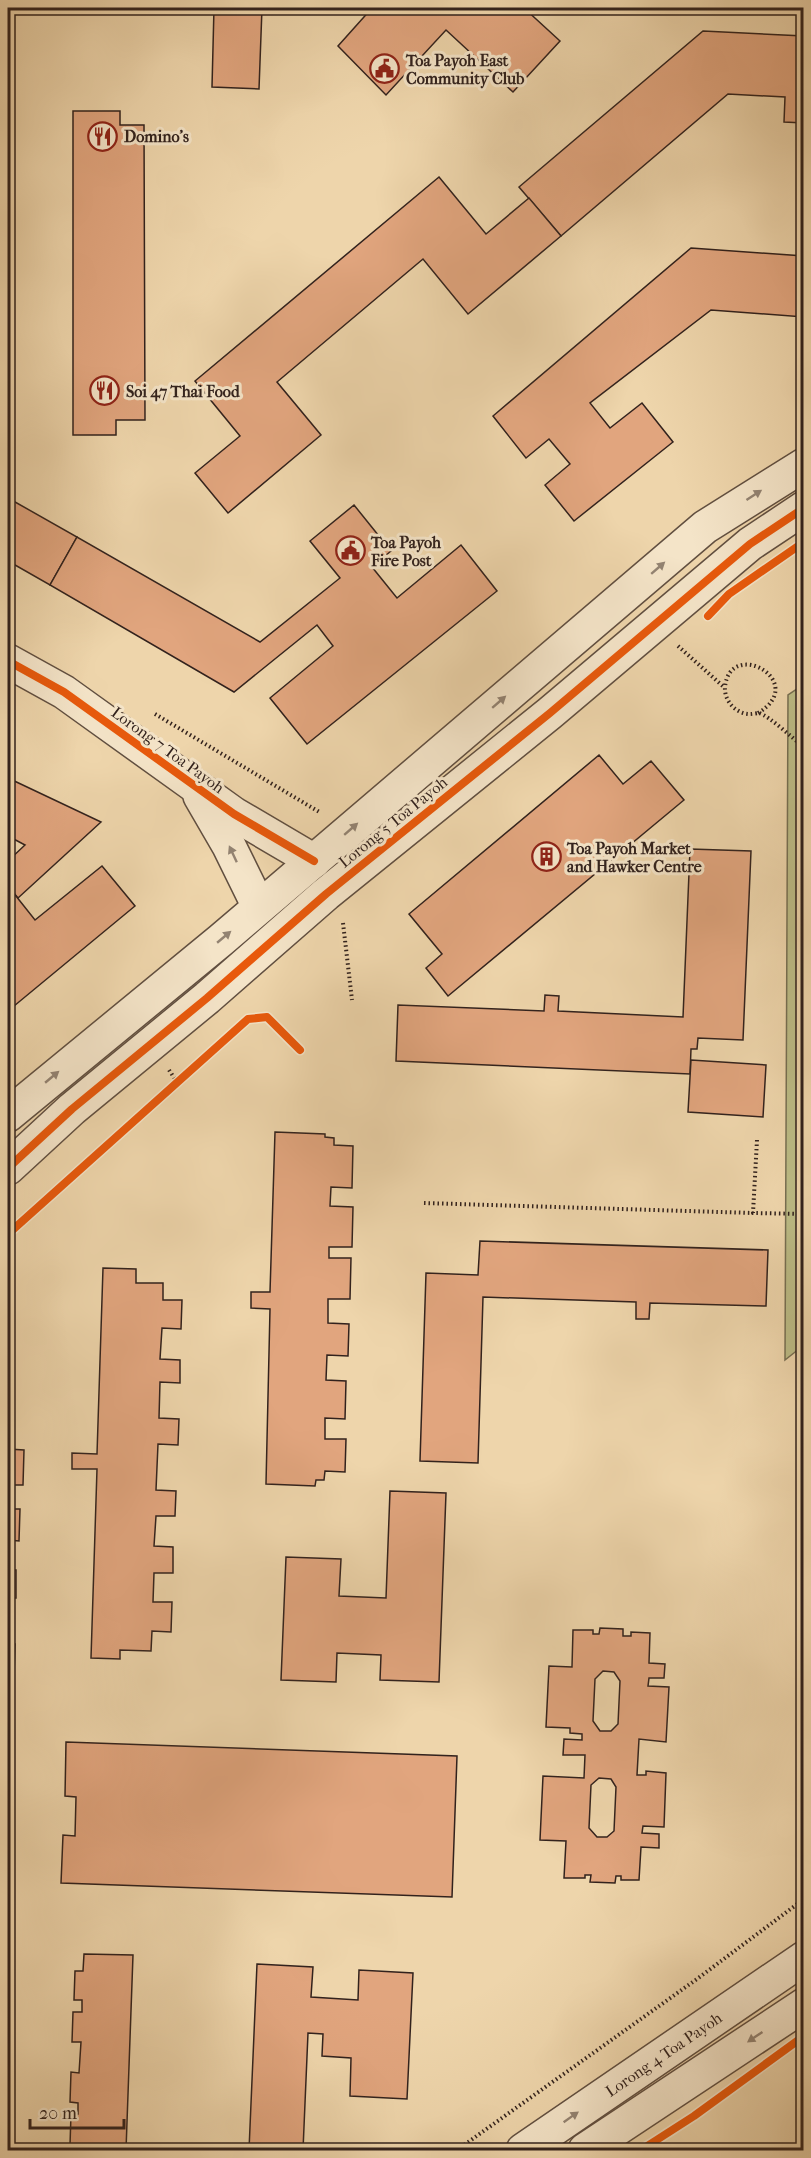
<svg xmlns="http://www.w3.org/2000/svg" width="811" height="2158" font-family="'IM FELL French Canon',serif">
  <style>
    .green { fill: #bcbc86; stroke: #776f52; stroke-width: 1.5 }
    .building { fill: #e1a57e; stroke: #32221d; stroke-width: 1.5; fill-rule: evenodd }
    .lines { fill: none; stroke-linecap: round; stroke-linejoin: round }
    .minor-casing { stroke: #614f40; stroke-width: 36 }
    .path { stroke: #32221d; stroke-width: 4; stroke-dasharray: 1.5 3; stroke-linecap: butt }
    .minor { stroke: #f4e4c8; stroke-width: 33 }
    .cycleway-casing { stroke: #f4e4c8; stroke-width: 11 }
    .cycleway { stroke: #e8590c; stroke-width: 8 }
    .oneway { fill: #938372 }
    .labels { text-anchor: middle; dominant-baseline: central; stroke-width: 6; stroke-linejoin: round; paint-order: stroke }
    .poi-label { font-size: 16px; font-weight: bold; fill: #32221d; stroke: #f4e4c8; text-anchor: start }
    .street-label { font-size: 16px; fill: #32221d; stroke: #f4e4c8 }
  </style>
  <rect width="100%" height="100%" fill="#eed5ab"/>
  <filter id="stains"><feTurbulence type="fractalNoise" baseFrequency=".00333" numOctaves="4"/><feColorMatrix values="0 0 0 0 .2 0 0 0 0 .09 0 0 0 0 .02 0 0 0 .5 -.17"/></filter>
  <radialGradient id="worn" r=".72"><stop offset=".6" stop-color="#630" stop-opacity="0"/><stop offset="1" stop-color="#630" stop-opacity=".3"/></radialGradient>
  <path class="green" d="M803 685 804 1345 785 1360 788 695Z"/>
  <g class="building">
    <path d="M214 8H262L259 89 212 87Z"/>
    <path d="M372 8H524L560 41 513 92 446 30 386 95 338 46Z"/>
    <path d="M703 31 804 36V123L784 122 785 97 728 94 561 236 519 187Z"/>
    <path d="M73 111H120V125H144L145 420H116V435H73Z"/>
    <path d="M439 177 486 234 529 198 561 236 468 314 423 259 277 382 321 435 228 513 195 473 240 436 195 381Z"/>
    <path d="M691 248 804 256V317L711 310 590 403 610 428 642 403 673 442 574 521 545 485 570 464 549 439 526 458 493 416Z"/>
    <path d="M8 498 77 537 50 585 8 561Z"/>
    <path d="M354 505 391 551 372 567 397 598 461 545 497 591 307 744 270 698 333 646 317 625 234 692 50 585 77 537 260 642 340 578 310 541Z"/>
    <path d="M599 755 623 784 651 761 684 800 448 996 426 968 442 954 409 914Z"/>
    <path d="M8 778 101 822 18 898 8 886V861L25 845 8 836Z"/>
    <path d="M690 849 751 851 743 1040 698 1038 697 1049H691L690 1074 396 1061 398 1005 544 1011 545 995 559 996 558 1011 683 1017Z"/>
    <path d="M102 866 135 906 8 1011V886L35 920Z"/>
    <path d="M691 1060 766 1065 763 1117 688 1112Z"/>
    <path d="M275 1132 325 1134V1137L334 1138V1145L353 1146 352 1188 331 1187 330 1206 353 1207 352 1247H329V1258H351L350 1299H328V1323L349 1324 348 1356 327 1355 326 1380 346 1381 345 1419 325 1418V1439H346L345 1472 325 1471 324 1480H316L315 1486 266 1484 270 1309 251 1308V1292H270Z"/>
    <path d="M480 1241 768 1250 766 1306 650 1303 649 1319H636V1302L483 1297 478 1463 420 1461 426 1273 478 1275Z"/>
    <path d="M103 1268 136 1269V1283H163V1300H182L181 1329 162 1328 160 1359 180 1360V1383L160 1382 159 1418 179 1419 178 1445 158 1444 156 1490 176 1491 175 1516H156L154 1546 173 1547V1573H154L153 1602H172L171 1632 152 1631 151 1651 120 1650V1659L91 1658 97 1469H72V1453L97 1454Z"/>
    <path d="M8 1449 24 1450 23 1485H8Z"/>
    <path d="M390 1491 446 1493 439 1682 380 1680 381 1655 337 1653 336 1682 281 1680 286 1557 341 1559 339 1596 386 1598Z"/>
    <path d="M8 1509H20L19 1541 8 1540Z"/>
    <rect x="8" y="1570" width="8" height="28"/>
    <path d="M600 1628 623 1629V1636H631V1632L650 1633 649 1663 665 1664 664 1678H649L648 1686 669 1687 666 1742 639 1739 637 1775H646V1771L666 1773 664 1827 643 1826 642 1833 659 1834V1848L641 1847 639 1880H621V1876H616L615 1883 590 1882 591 1875H585V1878H564L566 1841 540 1840 543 1776 584 1778 585 1755H563L564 1739 582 1740V1734L570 1733V1728L546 1727 549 1666 572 1667 573 1630H593V1634H599ZM603 1671 614 1672 620 1681 618 1724 611 1731H600L593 1721 595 1679ZM599 1778 611 1779 616 1787 614 1831 607 1837H597L589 1828 591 1785Z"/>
    <path d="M8 1644H15L14 1675H8Z"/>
    <path d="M8 1701H14L13 1732H8Z"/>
    <path d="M66 1742 457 1756 452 1897 61 1883 63 1835 75 1836 76 1797 65 1796Z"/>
    <path d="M8 1753H12L10 1791H8Z"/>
    <path d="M8 1861 14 1879 8 1901Z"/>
    <path d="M84 1954 133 1955 126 2150H77V2145H70L71 2114H78V2103L70 2102 71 2072 79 2073 81 2042H72L73 2012H82V2000H74L75 1971H83Z"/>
    <path d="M257 1964 313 1967 311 1997 358 2000 359 1970 413 1973 407 2099 350 2096 351 2058 322 2056 323 2034 308 2033 303 2150H249Z"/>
  </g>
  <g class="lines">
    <defs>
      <g id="minor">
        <path d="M8 661 64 692 234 814 314 861"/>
        <path d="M200 796 229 846 259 907"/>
        <path d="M8 1115 221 940 705 527 804 465"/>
        <path d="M8 1168 72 1109 207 998 326 894 550 713 750 544 804 508"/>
        <path id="s1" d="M523 2150 804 1958"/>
        <path d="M585 2150 804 2005"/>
      </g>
    </defs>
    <use href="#minor" class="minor-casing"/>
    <g class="path">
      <path d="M678 646 725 688"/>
      <path d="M758 713C810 682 730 637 725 687 724 701 736 714 750 714 753 714 757 713 759 713 771 717 793 739 804 747"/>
      <path d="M155 714 321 813"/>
      <path d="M343 923 352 1000"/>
      <path d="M169 1070 177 1082"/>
      <path d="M757 1140 753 1213 804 1214"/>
      <path d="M424 1203 753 1213"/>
      <path d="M457 2150 697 1979 804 1899"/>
    </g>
    <use href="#minor" class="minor"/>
    <defs>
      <g id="cycleway">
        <path d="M708 616 729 594 804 542"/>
        <path d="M8 661 64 692 234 814 314 861"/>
        <path d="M8 1168 72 1109 207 998 326 894 550 713 750 544 804 508"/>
        <path d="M8 1234 248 1019 267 1017 300 1050"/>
        <path d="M641 2150 694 2116 804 2036"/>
      </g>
    </defs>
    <use href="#cycleway" class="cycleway-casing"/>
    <use href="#cycleway" class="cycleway"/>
  </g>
  <defs><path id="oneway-solid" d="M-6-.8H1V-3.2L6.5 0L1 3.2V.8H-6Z" transform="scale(1.5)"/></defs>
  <g class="oneway">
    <use href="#oneway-solid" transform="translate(754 495) rotate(-33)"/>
    <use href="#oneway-solid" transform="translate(658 568) rotate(-41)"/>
    <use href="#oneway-solid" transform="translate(499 702) rotate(-41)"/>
    <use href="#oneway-solid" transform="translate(351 829) rotate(-41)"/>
    <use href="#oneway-solid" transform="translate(233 854) rotate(-115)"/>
    <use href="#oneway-solid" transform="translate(224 937) rotate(-40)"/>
    <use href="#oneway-solid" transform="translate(52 1077) rotate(-40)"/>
    <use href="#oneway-solid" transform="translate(755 2037) rotate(146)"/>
    <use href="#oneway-solid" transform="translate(571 2117) rotate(-35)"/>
  </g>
  <defs>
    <symbol id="civic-ring" viewBox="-11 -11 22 22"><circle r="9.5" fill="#f4e4c8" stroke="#8f2418" stroke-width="1.5"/><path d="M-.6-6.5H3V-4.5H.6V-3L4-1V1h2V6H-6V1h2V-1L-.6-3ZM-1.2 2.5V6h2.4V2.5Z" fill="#8f2418"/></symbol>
    <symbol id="restaurant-ring" viewBox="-11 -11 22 22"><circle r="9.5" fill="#f4e4c8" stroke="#8f2418" stroke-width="1.5"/><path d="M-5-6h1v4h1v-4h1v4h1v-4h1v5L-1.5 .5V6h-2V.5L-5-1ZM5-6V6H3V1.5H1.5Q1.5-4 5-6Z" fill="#8f2418"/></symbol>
    <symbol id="building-ring" viewBox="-11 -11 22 22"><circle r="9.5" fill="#f4e4c8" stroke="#8f2418" stroke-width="1.5"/><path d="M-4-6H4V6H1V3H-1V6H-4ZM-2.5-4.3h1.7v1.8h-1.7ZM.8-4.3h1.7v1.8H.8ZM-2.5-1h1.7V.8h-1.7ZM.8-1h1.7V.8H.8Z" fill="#8f2418"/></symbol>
  </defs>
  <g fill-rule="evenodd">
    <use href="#civic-ring" x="368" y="52" width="33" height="33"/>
    <use href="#restaurant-ring" x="86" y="120" width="33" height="33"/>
    <use href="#restaurant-ring" x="88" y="374" width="33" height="33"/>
    <use href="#civic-ring" x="334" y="534" width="33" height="33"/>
    <use href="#building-ring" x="530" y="840" width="33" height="33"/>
  </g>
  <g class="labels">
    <g class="poi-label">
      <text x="406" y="60">Toa Payoh East<tspan x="406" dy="18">Community Club</tspan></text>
      <text x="124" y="136">Domino's</text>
      <text x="126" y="391">Soi 47 Thai Food</text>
      <text x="371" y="542">Toa Payoh<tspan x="371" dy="18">Fire Post</tspan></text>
      <text x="567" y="848">Toa Payoh Market<tspan x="567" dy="18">and Hawker Centre</tspan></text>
    </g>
    <g class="street-label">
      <text transform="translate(168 750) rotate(36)">Lorong 7 Toa Payoh</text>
      <text transform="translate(393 822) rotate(-39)">Lorong 5 Toa Payoh</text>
      <text stroke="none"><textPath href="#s1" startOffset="170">Lorong 4 Toa Payoh</textPath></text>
    </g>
  </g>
  <rect width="811" height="2158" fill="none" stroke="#eed5ab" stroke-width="30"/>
  <rect x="9" y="9" width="793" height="2140" fill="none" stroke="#32221d" stroke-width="3"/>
  <rect x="15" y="15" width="781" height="2128" fill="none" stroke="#32221d" stroke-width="1.5"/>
  <path d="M30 2119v9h94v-9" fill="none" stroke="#32221d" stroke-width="3"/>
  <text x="39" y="2119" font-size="18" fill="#32221d" stroke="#f4e4c8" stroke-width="4.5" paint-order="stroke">20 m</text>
  <rect width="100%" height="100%" filter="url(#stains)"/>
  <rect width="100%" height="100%" fill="url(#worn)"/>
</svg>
